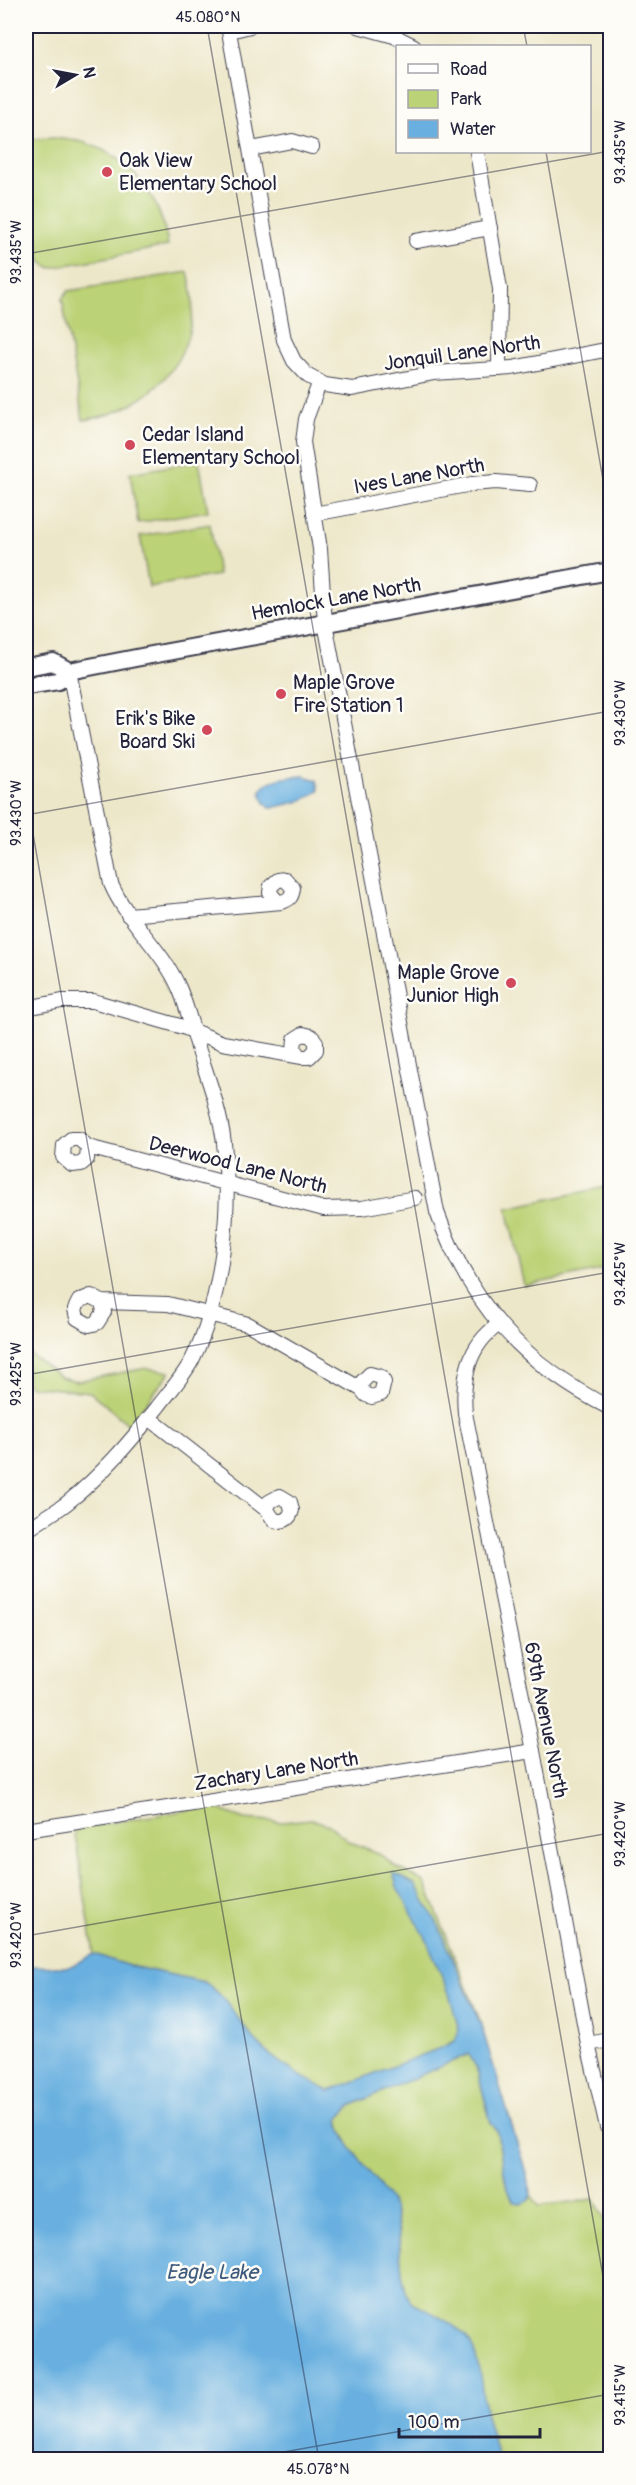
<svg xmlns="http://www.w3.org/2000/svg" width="636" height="2485" font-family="Pangolin,sans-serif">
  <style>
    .green { fill: #bcd276; stroke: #6f7a58; stroke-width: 1.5 }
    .water { fill: #69b0e0; stroke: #46698e; stroke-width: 1.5 }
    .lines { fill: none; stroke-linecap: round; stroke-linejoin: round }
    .minor-casing { stroke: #404050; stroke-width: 16 }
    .major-casing { stroke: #404050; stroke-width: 20 }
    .minor { stroke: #fff; stroke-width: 14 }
    .major { stroke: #fff; stroke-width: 16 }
    .ticks { fill: none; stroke: #22223b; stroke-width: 1.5; stroke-opacity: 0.45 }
    .poi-dot { fill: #d1495b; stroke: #fdfcf7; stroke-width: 2 }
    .labels { text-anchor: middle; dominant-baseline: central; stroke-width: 5; stroke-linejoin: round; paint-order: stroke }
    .poi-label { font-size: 20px; fill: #22223b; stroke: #fdfcf7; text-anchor: start }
    .street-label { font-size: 20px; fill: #22223b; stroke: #fdfcf7 }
    .water-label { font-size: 21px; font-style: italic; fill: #3e5b7d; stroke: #fdfcf7 }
    .neatline { fill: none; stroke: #22223b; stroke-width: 2 }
    .ticks-label { font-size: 15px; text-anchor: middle; fill: #22223b }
  </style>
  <rect width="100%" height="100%" fill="#fdfcf7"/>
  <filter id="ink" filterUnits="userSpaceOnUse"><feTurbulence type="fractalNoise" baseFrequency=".0167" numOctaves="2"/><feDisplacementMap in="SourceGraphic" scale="12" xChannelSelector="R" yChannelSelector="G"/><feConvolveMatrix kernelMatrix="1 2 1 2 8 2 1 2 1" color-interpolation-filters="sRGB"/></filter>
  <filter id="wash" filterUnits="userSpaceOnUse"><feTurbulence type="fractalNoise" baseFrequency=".008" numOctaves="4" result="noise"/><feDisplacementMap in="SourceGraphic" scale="24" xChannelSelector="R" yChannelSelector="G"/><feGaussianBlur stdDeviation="1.35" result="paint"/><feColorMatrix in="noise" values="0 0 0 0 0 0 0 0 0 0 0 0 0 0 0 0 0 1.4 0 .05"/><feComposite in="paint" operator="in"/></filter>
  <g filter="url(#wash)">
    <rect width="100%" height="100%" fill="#ede7c9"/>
    <g class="green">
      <path d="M56 138C66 140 78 140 88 144 133 159 162 201 168 246L51 268 41 262 26 174V141L33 139Z"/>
      <path d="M188 272C209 346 156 411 83 420L62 299 68 291Z"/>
      <path d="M199 461 208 511 138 523 130 473Z"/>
      <path d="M210 524 218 575 149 587 140 536Z"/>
      <path d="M610 1186V1268L524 1286 507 1208Z"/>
      <path d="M26 1351 61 1377 76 1381 147 1368 170 1372 129 1425 90 1392 29 1386 26 1383Z"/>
      <path d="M211 1806 244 1819 283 1822 311 1819 329 1825 350 1842 378 1853 396 1867 425 1882 481 2023 443 2047 329 2091C302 2078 272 2061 253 2038 236 2018 226 1996 204 1982L126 1965 94 1954 74 1829Z"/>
      <path d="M469 2054 477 2070 491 2123 497 2131 506 2184 513 2201H529L531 2195 539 2206 594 2199 610 2228V2459H498L486 2414 457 2329C448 2323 415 2307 410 2300 394 2271 406 2233 391 2204 378 2179 341 2145 339 2118L352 2105Z"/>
    </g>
    <g class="water">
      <path d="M304 776 317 780 319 790C305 802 289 804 271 808L265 803 260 792C270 777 287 777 304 776Z"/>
      <path d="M393 1873 415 1884 439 1926 482 2028 524 2166 531 2195 529 2201 521 2204 513 2201 506 2184 497 2131 491 2123 477 2070 469 2054 352 2105 339 2118C340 2144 378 2178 391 2203 403 2227 397 2284 411 2301 414 2305 423 2308 427 2310 440 2317 459 2327 468 2339 481 2357 481 2393 486 2415 490 2430 495 2444 498 2459H26V1966L69 1967 94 1954 126 1965 204 1982C227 1996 236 2018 253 2038 272 2061 302 2078 329 2091L443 2047 455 2041 459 2030 449 1993 425 1936 397 1887Z"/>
    </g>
  </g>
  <g filter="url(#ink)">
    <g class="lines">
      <defs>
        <g id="minor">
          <path d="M228 26 284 340 294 361 308 376 325 385 352 389 434 373 512 368 610 349"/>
          <path d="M358 26 394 36 414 46"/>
          <path d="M230 31 250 26"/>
          <path d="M251 149 292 141 312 147"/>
          <path d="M477 152 500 289 499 369"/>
          <path d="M416 241 490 228"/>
          <path d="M319 384 306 419 303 442 320 549 325 623 437 1212C469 1303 524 1365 610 1408"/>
          <path d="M314 514 472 484 496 482 530 485"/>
          <path d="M128 915 282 902C290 899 292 897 293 888L285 879 278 880 271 886 270 893 277 901"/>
          <path d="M26 1008 62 1001H93L183 1027 223 1043 302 1057H309L316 1050V1042L311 1036 303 1034 295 1039 294 1049 298 1055"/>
          <path d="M88 1147 79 1139H71L64 1145 63 1157 72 1165 81 1164 87 1159 88 1147 324 1209 362 1208 415 1198"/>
          <path d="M102 1302 104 1312 97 1323 89 1325 77 1318 75 1309 79 1301 91 1296 102 1302 168 1304 248 1324 361 1389 366 1395 372 1397 381 1394 384 1382 381 1377 370 1374 362 1382 361 1389"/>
          <path d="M498 1325C468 1346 462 1378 465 1413L533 1751 588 2044 607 2127 610 2131"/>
          <path d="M149 1418 267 1510 274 1520C283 1523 290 1519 292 1510L290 1502 280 1496 269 1502 267 1510"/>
          <path d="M26 1531C39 1521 54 1513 67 1503 102 1475 130 1442 157 1408 169 1392 183 1377 192 1360 222 1301 232 1208 224 1143 220 1111 209 1081 199 1051 193 1030 188 1010 180 990 164 951 128 923 111 884L69 671"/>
          <path d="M26 1830 533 1751"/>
          <path d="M588 2044 610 2040"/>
        </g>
        <g id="major">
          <path d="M26 667 53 662 69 671"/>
          <path d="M26 686 58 681 69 671 146 656 610 571"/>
        </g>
      </defs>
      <use href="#minor" class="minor-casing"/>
      <use href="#major" class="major-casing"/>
      <use href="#minor" class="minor"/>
      <use href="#major" class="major"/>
    </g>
  </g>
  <path class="ticks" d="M207 26 610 2316M523 26 527 46M546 152 610 520M26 254 610 151M26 794 319 2460M26 815 610 711M26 1375 610 1272M26 1936 610 1833M239 2460 610 2394"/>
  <g class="poi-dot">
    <circle cx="107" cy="172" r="6"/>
    <circle cx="130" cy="445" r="6"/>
    <circle cx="281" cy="694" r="6"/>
    <circle cx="207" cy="730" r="6"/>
    <circle cx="511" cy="983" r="6"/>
  </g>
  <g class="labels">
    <g class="poi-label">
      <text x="119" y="160">Oak View<tspan x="119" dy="23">Elementary School</tspan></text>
      <text x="142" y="434">Cedar Island<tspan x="142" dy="23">Elementary School</tspan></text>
      <text x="293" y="682">Maple Grove<tspan x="293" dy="23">Fire Station 1</tspan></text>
      <text x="195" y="718" text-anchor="end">Erik's Bike<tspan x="195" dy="23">Board Ski</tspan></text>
      <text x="499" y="972" text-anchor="end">Maple Grove<tspan x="499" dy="23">Junior High</tspan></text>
    </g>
    <g class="street-label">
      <text transform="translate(462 353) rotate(-8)">Jonquil Lane North</text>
      <text transform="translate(419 476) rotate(-10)">Ives Lane North</text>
      <text transform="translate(336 599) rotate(-10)">Hemlock Lane North</text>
      <text transform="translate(238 1165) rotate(14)">Deerwood Lane North</text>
      <text transform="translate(546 1720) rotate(79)">69th Avenue North</text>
      <text transform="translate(276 1771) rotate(-9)">Zachary Lane North</text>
    </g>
    <g class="water-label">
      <text x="212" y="2272">Eagle Lake</text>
    </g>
  </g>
  <rect width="636" height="2485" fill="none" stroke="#fdfcf7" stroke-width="66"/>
  <rect x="396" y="45" width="195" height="108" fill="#fdfcf7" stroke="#a5a5ac" stroke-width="1.5"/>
  <rect x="408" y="64" width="30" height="9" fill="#ffffff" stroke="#a5a5ac" stroke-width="1.5"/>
  <text x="450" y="75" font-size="18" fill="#22223b">Road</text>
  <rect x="408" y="90" width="30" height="18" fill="#bcd276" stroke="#a5a5ac" stroke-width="1.5"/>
  <text x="450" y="105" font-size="18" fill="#22223b">Park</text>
  <rect x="408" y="120" width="30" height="18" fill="#69b0e0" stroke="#a5a5ac" stroke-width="1.5"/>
  <text x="450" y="135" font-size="18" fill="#22223b">Water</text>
  <g transform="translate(75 75) rotate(80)" stroke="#fdfcf7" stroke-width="4.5" paint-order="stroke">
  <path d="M0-4.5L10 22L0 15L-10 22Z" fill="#22223b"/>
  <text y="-9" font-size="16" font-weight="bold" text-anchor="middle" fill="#22223b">N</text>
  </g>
  <path d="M399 2428v9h141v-9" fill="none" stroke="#22223b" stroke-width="3"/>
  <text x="408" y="2428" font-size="18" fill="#22223b" stroke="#fdfcf7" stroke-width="4.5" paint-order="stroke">100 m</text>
  <rect x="33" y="33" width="570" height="2419" class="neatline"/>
  <g class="ticks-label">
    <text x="208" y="22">45.080°N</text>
    <text transform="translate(620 152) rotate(-90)" y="5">93.435°W</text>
    <text transform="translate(16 252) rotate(-90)" y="5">93.435°W</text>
    <text transform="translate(620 713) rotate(-90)" y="5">93.430°W</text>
    <text transform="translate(16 813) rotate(-90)" y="5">93.430°W</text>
    <text transform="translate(620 1274) rotate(-90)" y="5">93.425°W</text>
    <text transform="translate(16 1374) rotate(-90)" y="5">93.425°W</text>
    <text transform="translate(620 1834) rotate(-90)" y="5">93.420°W</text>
    <text transform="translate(16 1935) rotate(-90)" y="5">93.420°W</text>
    <text transform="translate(620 2395) rotate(-90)" y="5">93.415°W</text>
    <text x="318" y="2474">45.078°N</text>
  </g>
</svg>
